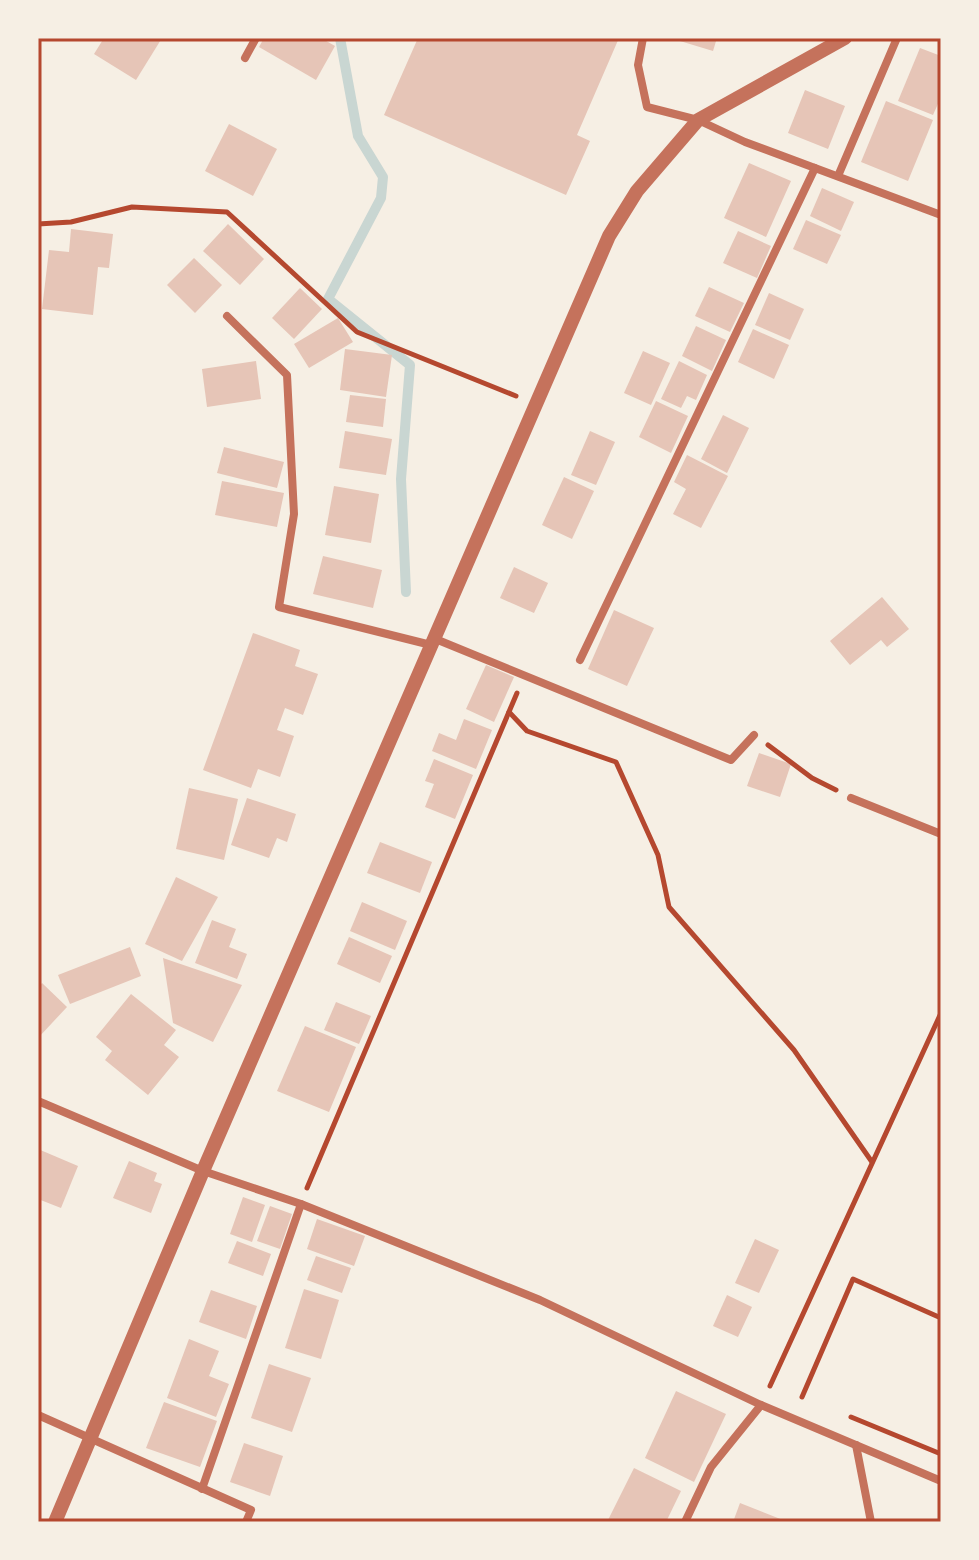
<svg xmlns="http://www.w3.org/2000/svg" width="979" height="1560" font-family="'Archivo Narrow',sans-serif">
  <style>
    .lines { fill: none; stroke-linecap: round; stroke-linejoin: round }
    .stream { stroke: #c9d6d2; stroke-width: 10 }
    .building { fill: #e6c5b7 }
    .path { stroke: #b5482f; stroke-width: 5 }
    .minor { stroke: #c5725c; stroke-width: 8 }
    .tertiary { stroke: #c5725c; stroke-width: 14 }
    .neatline { fill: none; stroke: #b5482f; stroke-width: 3 }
  </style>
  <rect width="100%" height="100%" fill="#f6efe4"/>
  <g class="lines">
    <path class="stream" d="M340 38 358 136 383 177 381 198 328 299 410 365 401 479 406 592"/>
  </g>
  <g class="building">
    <path d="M104 38H162L136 80 94 54Z"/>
    <path d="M264 38H321L335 46 316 80 259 47Z"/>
    <path d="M418 38H619L577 135 590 141 566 195 384 115Z"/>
    <path d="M670 38H717L713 51Z"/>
    <path d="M920 48 941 56V97L933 115 898 101Z"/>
    <path d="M805 90 845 106 828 149 788 133Z"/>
    <path d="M886 101 933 120 908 181 861 162Z"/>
    <path d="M229 124 277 149 253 196 205 171Z"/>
    <path d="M749 163 791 181 766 237 724 218Z"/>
    <path d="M822 188 854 202 841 231 810 216Z"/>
    <path d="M806 220 841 235 827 264 793 249Z"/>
    <path d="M228 224 264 259 240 285 203 251Z"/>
    <path d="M71 229 113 234 109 268 98 267 93 315 42 309 49 250 69 252Z"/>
    <path d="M738 231 771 246 757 278 723 263Z"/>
    <path d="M194 258 222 285 195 313 167 285Z"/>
    <path d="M709 287 744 303 730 332 695 316Z"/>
    <path d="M300 288 322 309 294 339 272 318Z"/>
    <path d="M769 293 804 309 790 340 755 325Z"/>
    <path d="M338 318 353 342 309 368 294 344Z"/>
    <path d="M696 326 726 340 712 371 682 356Z"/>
    <path d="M753 329 789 345 774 379 738 362Z"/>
    <path d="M345 349 392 355 386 397 340 390Z"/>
    <path d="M643 351 670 363 651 405 624 393Z"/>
    <path d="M256 361 261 399 207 407 202 369Z"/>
    <path d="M679 361 707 375 696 400 687 396 681 408 661 399Z"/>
    <path d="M350 395 386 399 383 427 346 422Z"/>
    <path d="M656 401 688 416 671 453 639 437Z"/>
    <path d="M723 415 749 428 727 473 701 459Z"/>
    <path d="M345 431 392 439 386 475 339 468Z"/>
    <path d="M590 431 615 442 596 485 571 475Z"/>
    <path d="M224 447 284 462 277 488 217 473Z"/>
    <path d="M687 455 728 476 701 528 673 514 686 489 674 482Z"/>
    <path d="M564 477 594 491 572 539 542 525Z"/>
    <path d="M222 481 284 493 277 527 215 515Z"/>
    <path d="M334 486 379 494 371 543 325 535Z"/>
    <path d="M323 556 382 570 373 608 313 594Z"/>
    <path d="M514 567 548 583 534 613 500 598Z"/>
    <path d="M882 597 909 629 887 647 881 640 850 665 830 641Z"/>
    <path d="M614 610 654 628 627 686 588 669Z"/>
    <path d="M253 633 300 650 295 666 318 674 303 715 285 708 277 730 294 736 280 777 258 769 251 788 203 770Z"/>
    <path d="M486 665 514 677 494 722 466 709Z"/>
    <path d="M464 719 492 730 476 769 432 751 439 733 456 740Z"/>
    <path d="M759 753 791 764 780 797 747 786Z"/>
    <path d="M434 759 473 775 455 819 425 807 434 784 425 781Z"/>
    <path d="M189 788 238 799 224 860 176 849Z"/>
    <path d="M247 798 296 814 287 842 277 838 269 858 231 845Z"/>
    <path d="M380 842 432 862 420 893 367 873Z"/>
    <path d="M176 877 218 897 182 961 145 944Z"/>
    <path d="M362 902 407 921 395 950 350 931Z"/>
    <path d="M212 920 236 929 229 947 247 954 237 979 195 963Z"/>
    <path d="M349 937 392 956 380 983 337 964Z"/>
    <path d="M130 947 141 976 70 1004 58 975Z"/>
    <path d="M163 958 242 985 213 1042 173 1023Z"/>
    <path d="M42 983 67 1007 38 1038V988Z"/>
    <path d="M131 994 176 1030 164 1045 179 1057 148 1095 105 1060 112 1051 96 1037Z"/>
    <path d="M336 1002 371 1016 359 1044 324 1030Z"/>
    <path d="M305 1026 356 1047 329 1112 277 1091Z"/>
    <path d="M38 1149 78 1166 61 1208 38 1199Z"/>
    <path d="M129 1161 157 1173 154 1181 162 1184 151 1213 113 1198Z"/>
    <path d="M243 1197 265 1205 252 1242 230 1234Z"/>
    <path d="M270 1206 292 1214 280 1249 257 1241Z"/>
    <path d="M317 1219 365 1236 354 1266 307 1249Z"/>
    <path d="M755 1239 779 1250 759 1293 735 1283Z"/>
    <path d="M237 1241 271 1254 263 1276 228 1263Z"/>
    <path d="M316 1256 351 1268 342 1293 307 1280Z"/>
    <path d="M304 1289 339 1300 321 1359 285 1348Z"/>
    <path d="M211 1290 257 1306 246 1339 199 1322Z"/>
    <path d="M727 1295 752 1307 738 1337 713 1326Z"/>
    <path d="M189 1339 219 1351 209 1376 229 1384 216 1417 167 1398Z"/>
    <path d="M269 1364 311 1378 292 1432 251 1418Z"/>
    <path d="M676 1391 726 1414 694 1482 645 1458Z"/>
    <path d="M164 1402 217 1421 200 1467 146 1448Z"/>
    <path d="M244 1443 283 1456 270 1496 230 1482Z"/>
    <path d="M634 1468 681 1491 666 1522H607Z"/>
    <path d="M740 1503 788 1522H733Z"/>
  </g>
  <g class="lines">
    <g class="path">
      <path d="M38 224 71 222 132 207 227 212 357 332 516 396"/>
      <path d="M509 712 527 731 616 762 658 855 669 907 794 1050 872 1162"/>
      <path d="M768 745 812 778 836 790"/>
      <path d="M307 1188 517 693"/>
      <path d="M770 1386 941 1013"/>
      <path d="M802 1397 853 1279 941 1318"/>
      <path d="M851 1417 941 1454"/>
    </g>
    <g class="minor">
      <path d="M643 38 638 65 647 107 698 120 745 142 941 215"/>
      <path d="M245 58 256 38"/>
      <path d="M838 176 897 38"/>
      <path d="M227 316 287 375 294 514 279 607 431 645"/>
      <path d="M433 638 731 760 754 735"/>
      <path d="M580 660 815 168"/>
      <path d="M851 798 941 834"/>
      <path d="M38 1101 203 1171 301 1204 540 1300 761 1405 941 1481"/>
      <path d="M38 1415 251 1510 246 1522"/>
      <path d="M856 1445 871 1522"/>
      <path d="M202 1489 301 1204"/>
      <path d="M685 1522 711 1467 761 1405"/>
    </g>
    <path class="tertiary" d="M55 1522 203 1171 609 236 637 191 698 120 845 38"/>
  </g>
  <rect width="979" height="1560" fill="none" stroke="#f6efe4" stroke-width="80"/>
  <rect x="40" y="40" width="899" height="1480" class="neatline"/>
</svg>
